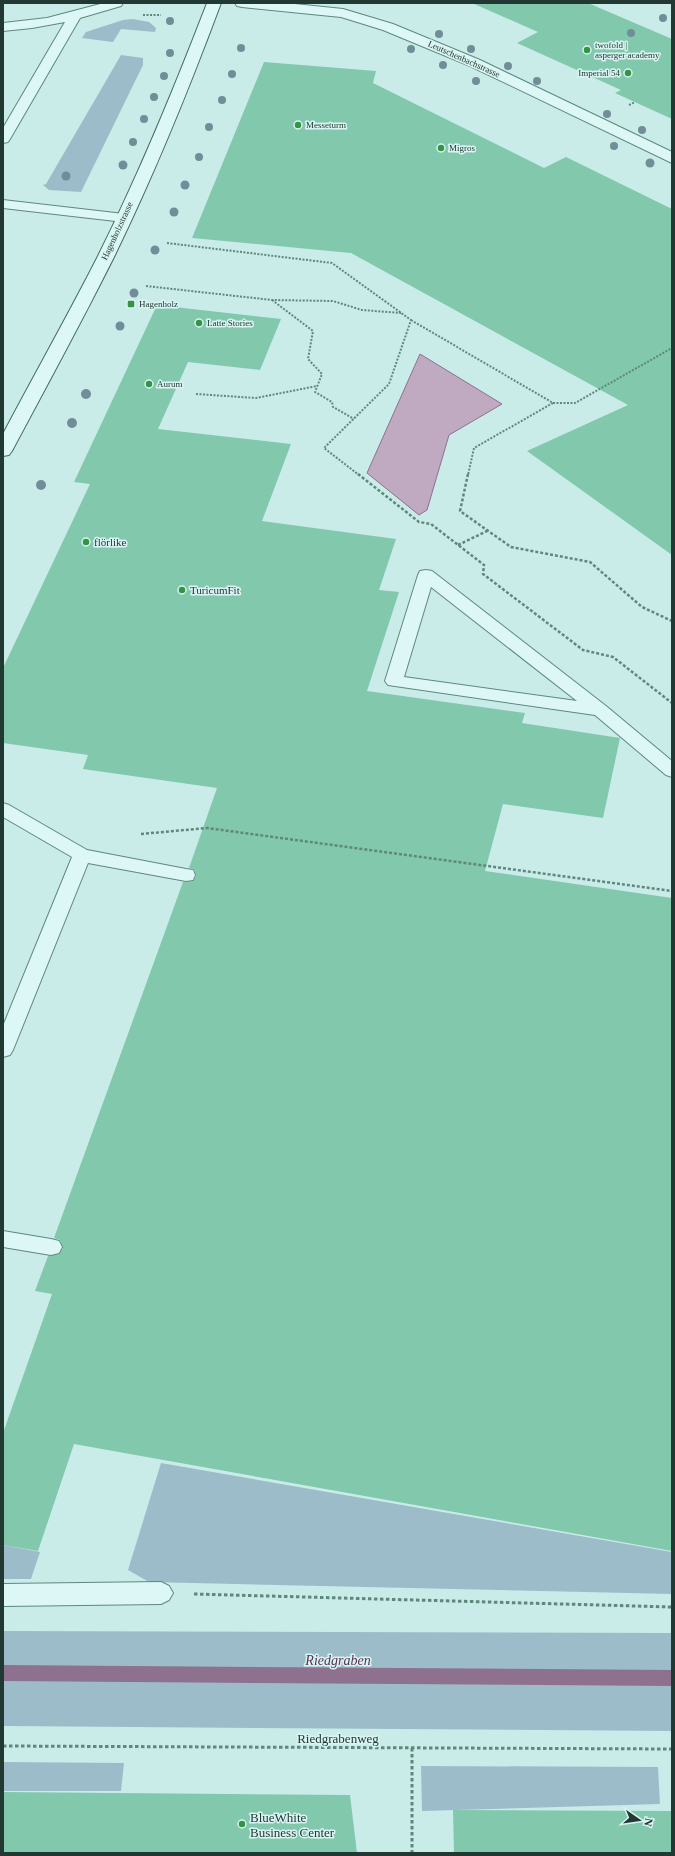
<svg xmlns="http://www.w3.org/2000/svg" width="675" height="1856" font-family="Georgia,serif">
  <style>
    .green { fill: #9dbcca }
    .water { fill: #bfaac1; stroke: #8e708f }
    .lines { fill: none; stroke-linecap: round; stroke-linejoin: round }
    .stream { fill: #8e708f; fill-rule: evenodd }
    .building { fill: #82c8ad }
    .lane-casing { stroke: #5f887d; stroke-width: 2 }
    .street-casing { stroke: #5f887d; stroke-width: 2 }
    .secondary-casing { stroke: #426a5e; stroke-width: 2 }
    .path-far2 { stroke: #5f887d; stroke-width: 2; stroke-dasharray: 2 1.5; stroke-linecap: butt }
    .path-far1 { stroke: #5f887d; stroke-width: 2.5; stroke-dasharray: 3 2; stroke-linecap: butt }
    .path { stroke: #5f887d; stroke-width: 3; stroke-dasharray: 3.5 2.5; stroke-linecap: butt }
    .lane { fill: #dcf7f5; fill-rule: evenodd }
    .street { fill: #dcf7f5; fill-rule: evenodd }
    .secondary { fill: #dcf7f5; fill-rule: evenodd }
    .tree { fill: #718e98 }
    .poi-dot { fill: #329444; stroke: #d9f4f2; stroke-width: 1.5 }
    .labels { text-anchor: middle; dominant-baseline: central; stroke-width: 3; stroke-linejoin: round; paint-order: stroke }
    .far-poi-label { font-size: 9px; fill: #213932; stroke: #d9f4f2; text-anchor: start }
    .far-street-label { font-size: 9px; fill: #213932; stroke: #d9f4f2 }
    .poi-label { font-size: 11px; fill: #213932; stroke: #d9f4f2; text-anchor: start }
    .near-street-label { font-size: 13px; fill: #213932; stroke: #d9f4f2 }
    .near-poi-label { font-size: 13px; fill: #213932; stroke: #d9f4f2; text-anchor: start }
    .near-water-label { font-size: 14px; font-style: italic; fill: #583253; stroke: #d9f4f2 }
  </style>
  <rect width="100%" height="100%" fill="#c9ece9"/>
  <g class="green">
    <path d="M133 19 149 22 156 28 155 32 121 29 113 42 82 38 86 32 123 20Z"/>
    <path d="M121 55 143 58V65L81 192 49 190 43 185 46 184Z"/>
    <path d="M161 1463 672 1552V1594L149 1582 128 1570Z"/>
    <path d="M3 1545 40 1552 31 1579H3Z"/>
    <path d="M3 1631 672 1633V1731L3 1726Z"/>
    <path d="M3 1762 124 1763 121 1791H3Z"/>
    <path d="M421 1766 658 1767 660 1804 422 1811Z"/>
  </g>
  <path class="water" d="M420 354 502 404 449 435 427 510 419 515 367 473Z"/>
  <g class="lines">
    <path class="stream" d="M3 1665 672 1670V1686L3 1681Z"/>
  </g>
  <g class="building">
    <path d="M472 3H588L672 39V119L615 93 621 90 517 43 538 32Z"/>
    <path d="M264 62 376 71 373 83 544 168 566 157 672 209V555L527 451 628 405 351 253 192 238Z"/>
    <path d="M157 305 281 319 260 370 188 362 158 429 291 444 262 521 396 539 379 590 399 592 367 691 525 713 522 723 620 738 603 818 503 804 485 871 672 898V1551L74 1444 38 1551 3 1545V1433L52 1294 35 1291 48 1256 59 1254 63 1248 60 1240 54 1238 183 882 193 881 196 876 194 869 189 868 217 788 83 769 88 755 3 743V668L90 484 74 482Z"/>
    <path d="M3 1792 350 1795 357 1853H3Z"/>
    <path d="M453 1810 672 1811V1853H454Z"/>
  </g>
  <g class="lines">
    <defs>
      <g id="lane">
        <path d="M104 3H123L121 6 80 18 10 139 8 142 3 143V128L65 22 32 28 3 31V23L47 18Z"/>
        <path d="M3 200 124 214 129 215 131 218 129 221 124 222 3 208Z"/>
        <path d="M426 570 432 571 606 706 672 761V777L666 775 595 715 388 685 385 681 418 575 420 571ZM431 587 577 701 404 677Z"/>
        <path d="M3 803 9 805 87 850 186 869 193 870 195 875 193 880 186 881 88 863 13 1050 10 1055 3 1057V1026L72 857 3 817Z"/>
        <path d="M3 1231 51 1239 59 1241 62 1247 59 1253 51 1255 3 1247Z"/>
        <path d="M161 1582 169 1586 173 1593 169 1600 161 1604 3 1606V1584Z"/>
      </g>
      <path id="street" d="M235 3H285L343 9 393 24 480 60 672 152V163L470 66 383 30 341 17 242 7 237 6Z"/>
      <path id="secondary" d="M207 3H221C189 89 154 175 114 257 81 323 46 387 12 451L9 455 3 456V434C34 375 67 317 97 258 138 176 174 89 207 3Z"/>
    </defs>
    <use href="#lane" class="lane-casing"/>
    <use href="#street" class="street-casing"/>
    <use href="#secondary" class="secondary-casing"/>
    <g class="path-far2">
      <path d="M143 15H161"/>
      <path d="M629 105 635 102"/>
      <path d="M167 243 332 263 411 320 389 384 324 448 359 475"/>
      <path d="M146 286 272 300 333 301 362 310 401 313"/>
      <path d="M272 300 313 331 308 359 322 374 315 392 332 402 333 407 354 419"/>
      <path d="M411 320 553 403 474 448 468 475"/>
      <path d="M196 394 256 398 317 386"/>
      <path d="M553 403H575L672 348"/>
    </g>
    <g class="path-far1">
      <path d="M358 474 419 522 431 524 484 565 483 574 583 650 613 657 672 703"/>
      <path d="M468 474 460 511 511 547 590 562 642 607 672 621"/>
      <path d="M458 545 487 531"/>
      <path d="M141 834 207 828 672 891"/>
    </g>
    <g class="path">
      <path d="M194 1594 672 1607"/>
      <path d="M3 1746 672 1749"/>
      <path d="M412 1748V1853"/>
    </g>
    <use href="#lane" class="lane"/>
    <use href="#street" class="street"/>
    <use href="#secondary" class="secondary"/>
  </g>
  <g class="tree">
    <circle cx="663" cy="18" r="4"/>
    <circle cx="170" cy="21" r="4"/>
    <circle cx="631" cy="33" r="4"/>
    <circle cx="439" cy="34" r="4"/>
    <circle cx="241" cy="48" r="4"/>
    <circle cx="411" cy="49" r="4"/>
    <circle cx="471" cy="49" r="4"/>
    <circle cx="170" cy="53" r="4"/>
    <circle cx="443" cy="65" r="4"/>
    <circle cx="508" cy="66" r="4"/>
    <circle cx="232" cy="74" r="4"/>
    <circle cx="164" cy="76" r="4"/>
    <circle cx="476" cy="81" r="4"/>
    <circle cx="537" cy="81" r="4"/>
    <circle cx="154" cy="97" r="4"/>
    <circle cx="222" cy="100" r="4"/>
    <circle cx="607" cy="114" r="4"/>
    <circle cx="144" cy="119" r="4"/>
    <circle cx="209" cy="127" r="4"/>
    <circle cx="642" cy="130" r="4"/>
    <circle cx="133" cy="142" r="4"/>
    <circle cx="614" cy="146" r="4"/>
    <circle cx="199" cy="157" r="4"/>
    <circle cx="650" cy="163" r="4.5"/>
    <circle cx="123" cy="165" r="4.5"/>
    <circle cx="66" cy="176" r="4.5"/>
    <circle cx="185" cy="185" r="4.5"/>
    <circle cx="174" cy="212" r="4.5"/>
    <circle cx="155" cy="250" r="4.5"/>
    <circle cx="134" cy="293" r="4.5"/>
    <circle cx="120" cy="326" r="4.5"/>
    <circle cx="86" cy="394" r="5"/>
    <circle cx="72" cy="423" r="5"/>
    <circle cx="41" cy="485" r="5"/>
  </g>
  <g class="poi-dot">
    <circle cx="587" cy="50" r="4"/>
    <circle cx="628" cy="73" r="4"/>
    <circle cx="298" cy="125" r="4"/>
    <circle cx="441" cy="148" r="4"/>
    <rect x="127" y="300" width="8" height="8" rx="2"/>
    <circle cx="199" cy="323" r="4"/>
    <circle cx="149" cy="384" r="4"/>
    <circle cx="86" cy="542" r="4"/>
    <circle cx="182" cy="590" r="4"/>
    <circle cx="242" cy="1824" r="4"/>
  </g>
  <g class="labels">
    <g class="far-poi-label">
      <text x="595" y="45">twofold |<tspan x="595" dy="10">asperger academy</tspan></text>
      <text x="620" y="73" text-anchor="end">Imperial 54</text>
      <text x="306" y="125">Messeturm</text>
      <text x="449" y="148">Migros</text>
      <text x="139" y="304">Hagenholz</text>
      <text x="207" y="323">Latte Stories</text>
      <text x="157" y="384">Aurum</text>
    </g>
    <g class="far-street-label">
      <text transform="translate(464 59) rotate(24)">Leutschenbachstrasse</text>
      <text transform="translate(117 231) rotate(-65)">Hagenholzstrasse</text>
    </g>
    <g class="poi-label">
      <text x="94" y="542">flörlike</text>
      <text x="190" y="590">TuricumFit</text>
    </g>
    <g class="near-street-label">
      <text x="338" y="1738">Riedgrabenweg</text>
    </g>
    <g class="near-poi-label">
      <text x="250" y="1817">BlueWhite<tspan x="250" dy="15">Business Center</tspan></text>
    </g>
    <g class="near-water-label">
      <text x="338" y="1660">Riedgraben</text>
    </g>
  </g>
  <rect width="675" height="1856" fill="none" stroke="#213932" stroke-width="8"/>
  <g transform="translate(639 1820) rotate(103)" stroke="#d9f4f2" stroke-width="3" paint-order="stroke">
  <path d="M0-3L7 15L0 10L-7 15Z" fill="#213932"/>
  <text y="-6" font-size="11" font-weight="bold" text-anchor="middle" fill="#213932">N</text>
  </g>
</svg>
